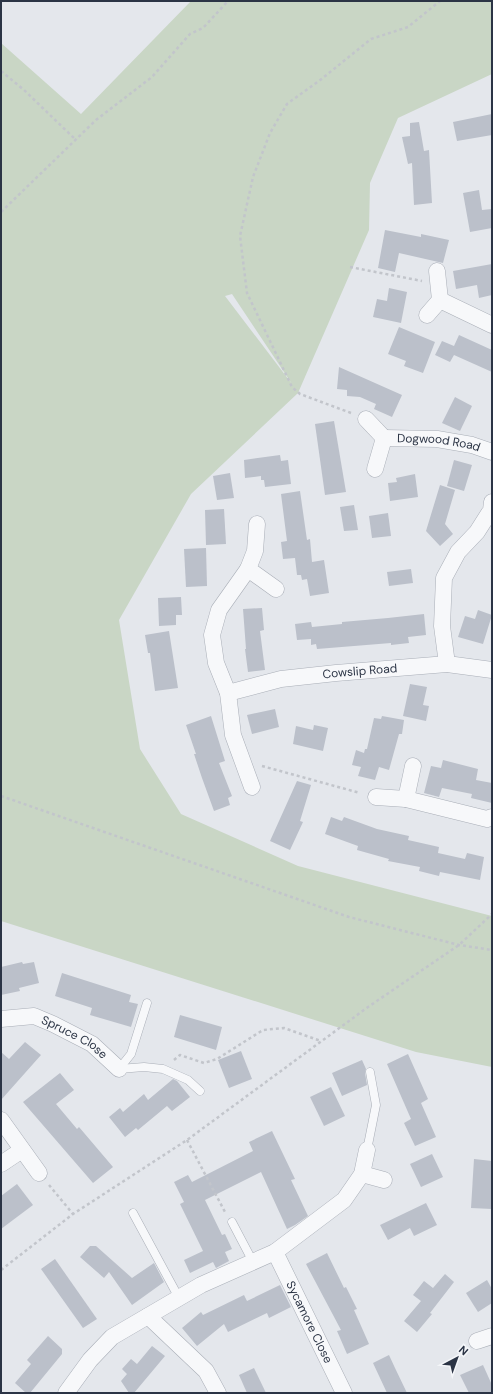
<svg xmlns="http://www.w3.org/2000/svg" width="493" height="1394" font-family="'DM Sans',sans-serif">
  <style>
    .green { fill: #c9d6c5; fill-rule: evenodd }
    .building { fill: #bbc0ca }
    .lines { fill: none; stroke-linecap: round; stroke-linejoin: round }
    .lane-casing { stroke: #a9aeb7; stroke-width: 9 }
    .street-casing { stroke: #a9aeb7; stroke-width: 17 }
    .path { stroke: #c2c5cb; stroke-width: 2.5; stroke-dasharray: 3 3; stroke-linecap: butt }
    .lane { stroke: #f7f8fa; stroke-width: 8 }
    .street { stroke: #f7f8fa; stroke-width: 16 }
    .labels { text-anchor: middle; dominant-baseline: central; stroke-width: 3; stroke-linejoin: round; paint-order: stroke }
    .street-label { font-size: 12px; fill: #2b3445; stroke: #f4f6f9 }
  </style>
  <rect width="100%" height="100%" fill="#e4e7ec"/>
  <path class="green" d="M191 1H492V74L398 118 370 183 369 230 298 393 191 494 119 620 140 749 181 814 298 866 492 916V1067L416 1052 1 921V43L81 114ZM232 294 292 384 225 296Z"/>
  <g class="building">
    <path d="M492 114V135L457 141 453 122Z"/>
    <path d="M419 122 424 151 429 150 432 203 414 205 412 163 408 164 402 137 410 136V123Z"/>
    <path d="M479 190 482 210 492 209V228L470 232 463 193Z"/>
    <path d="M385 230 421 237V234L449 240 443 263 399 253 395 272 378 268Z"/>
    <path d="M492 264V295L479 298 477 285 456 289 453 271Z"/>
    <path d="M389 288 407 292 401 323 373 317 377 299 387 301Z"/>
    <path d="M399 327 435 342 423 373 404 366 406 361 388 354Z"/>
    <path d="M459 335 492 350V372L454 355 450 362 435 355 442 341 454 346Z"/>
    <path d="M339 367 402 395 392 417 374 409 376 404 360 397 347 396V390L337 389Z"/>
    <path d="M455 397 472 406 460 431 442 423Z"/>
    <path d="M334 421 346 492 325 495 315 424Z"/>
    <path d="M280 455 281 461 288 460 291 484 265 487 264 480H261V476L245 478 244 460Z"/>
    <path d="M454 460 472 465 464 491 447 486Z"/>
    <path d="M230 473 234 498 217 500 213 476Z"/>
    <path d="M415 474 418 497 390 501 388 483 397 482 396 478Z"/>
    <path d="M440 485 455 490 445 524 453 534 440 546 426 531Z"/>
    <path d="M300 491 307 540 310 539 312 562 324 560 329 593 310 596 307 579 302 580 301 575H297L295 558 283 559 281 542 287 541 281 494Z"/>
    <path d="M354 505 358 530 344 531 340 507Z"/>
    <path d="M224 509 226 544 206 545 205 510Z"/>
    <path d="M388 513 391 536 372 538 369 516Z"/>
    <path d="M206 548 207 586 186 587 184 549Z"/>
    <path d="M411 569 413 583 389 586 387 572Z"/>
    <path d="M181 597 182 615H176V625L159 626 158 598Z"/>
    <path d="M262 608 264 630 260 631 265 670 248 672 245 649H246L243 609Z"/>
    <path d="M478 610 492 615 483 644 458 637 465 616 475 619Z"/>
    <path d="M424 614 426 635 408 637 409 643 391 645V643L317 649 316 644 311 645V639L297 640 295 624 311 622 312 627 342 624V622L388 618Z"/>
    <path d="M169 631 178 688 155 691 150 653H148L145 635Z"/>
    <path d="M410 684 427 687 423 705 429 706 426 721 403 716Z"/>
    <path d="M275 709 279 727 252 734 247 715Z"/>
    <path d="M211 716 225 761 219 763 232 796 228 798 230 805 214 811 202 778 194 754H196L186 725Z"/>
    <path d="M382 716 404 720 402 734H399L389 770 379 767 375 780 358 776 361 767 352 765 356 750 364 753 365 749H367L374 718 381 719Z"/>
    <path d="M314 725 328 728 323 751 293 744 296 726 313 730Z"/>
    <path d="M443 760 478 769 476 780 492 783V803L471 798 472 794 442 788 439 797 424 793 431 766 441 768Z"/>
    <path d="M297 781 311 785 300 821 303 822 290 850 270 841Z"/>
    <path d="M331 817 342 821 344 817 377 829 409 836 408 840 439 847 438 853 465 859 467 853 484 857 480 880 440 872 439 876 419 871 420 867 388 861 389 859 357 850 358 846 325 834Z"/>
    <path d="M22 962 23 964 34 962 39 983 19 988 20 991 1 995V967Z"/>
    <path d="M62 973 131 995 129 1002 138 1004 131 1027 90 1015 92 1008 55 996Z"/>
    <path d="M180 1015 222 1027 216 1050 174 1037Z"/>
    <path d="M25 1042 41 1055 1 1100V1052L9 1059Z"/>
    <path d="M241 1051 252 1079 229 1088 218 1060Z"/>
    <path d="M408 1054 428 1099 421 1103 436 1137 415 1146 404 1123 411 1119 387 1064Z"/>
    <path d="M362 1060 366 1069 365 1073 367 1085 342 1096 332 1073Z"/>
    <path d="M60 1073 74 1090 56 1104 77 1129 79 1127 113 1167 93 1183 23 1102Z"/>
    <path d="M173 1079 177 1081 190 1097 172 1111 167 1106 138 1130 136 1128 125 1137 109 1117 120 1108 123 1112 144 1094 148 1100Z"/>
    <path d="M331 1087 345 1116 324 1126 310 1097Z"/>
    <path d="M272 1131 295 1179 291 1180 308 1216 295 1225 287 1229 261 1172 205 1200 222 1235 225 1234 232 1249 225 1252 229 1261 216 1268 213 1262 190 1273 184 1260 203 1251 180 1204 184 1202 174 1182 188 1175 192 1182 253 1151 249 1142Z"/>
    <path d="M432 1154 443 1177 421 1187 410 1164Z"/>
    <path d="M474 1159 492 1161V1209L471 1208Z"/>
    <path d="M17 1184 33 1205 1 1229V1196Z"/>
    <path d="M426 1203 437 1225 414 1236 410 1228 388 1240 380 1225Z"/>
    <path d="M90 1246H96L132 1278 154 1263 164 1282 132 1305 109 1272 104 1278 80 1257Z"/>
    <path d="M327 1253 344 1288 346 1287 357 1309 354 1310 369 1344 347 1354 337 1331 341 1330 306 1264Z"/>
    <path d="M55 1259 97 1319 83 1328 41 1269Z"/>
    <path d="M445 1274 454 1282 430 1313 432 1314 417 1332 404 1321 421 1301 413 1295 424 1281 433 1288Z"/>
    <path d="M487 1280 492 1289V1303L478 1312 466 1293Z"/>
    <path d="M280 1285 291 1307 269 1318 267 1313 228 1332 224 1324 197 1346 182 1328 201 1312 203 1315 244 1295 247 1301Z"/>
    <path d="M48 1336 62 1349V1354L30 1393H26L15 1383 31 1364 27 1360Z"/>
    <path d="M152 1346 165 1356 134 1393H129L121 1381 127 1374 122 1369 131 1359 137 1364Z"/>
    <path d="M389 1355 395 1368 407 1393H387L373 1363Z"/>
    <path d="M483 1365 492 1385V1393H469L460 1375Z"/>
    <path d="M254 1368 266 1393H247L239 1375Z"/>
  </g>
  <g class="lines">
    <defs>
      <g id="lane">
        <path d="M119 1069 144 1067 163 1069 188 1080 200 1091"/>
        <path d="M119 1069 131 1054 147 1003"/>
        <path d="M367 1150 376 1105 370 1072"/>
        <path d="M133 1213 179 1298"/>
        <path d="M232 1222 253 1262"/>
      </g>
      <g id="street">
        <path d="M440 300 492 325"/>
        <path d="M427 315 440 300 437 271"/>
        <path d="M366 419 384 438 375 469"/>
        <path id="s1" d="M384 438 437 439 472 445 492 452"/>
        <path d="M257 524 255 551 248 569 276 589"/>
        <path d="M248 569 219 610 212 635 216 663 228 693 233 735 252 787"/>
        <path d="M447 664 442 626 444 578 458 552 477 532 491 510 492 502"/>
        <path id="s2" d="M228 693 281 679 336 673 447 664 492 670"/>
        <path d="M376 797 406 799 487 819 492 817"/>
        <path d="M406 799 413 766"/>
        <path id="s3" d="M1 1019 34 1016 53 1024 92 1044 119 1069"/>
        <path d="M1 1120 39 1173"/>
        <path d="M1 1164 22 1150"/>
        <path d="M362 1174 384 1180"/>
        <path id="s4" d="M275 1252 344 1393"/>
        <path d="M148 1316 206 1371 218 1393"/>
        <path d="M477 1341 492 1336"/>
        <path d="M66 1393 90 1360 112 1337 201 1285 275 1252 344 1200 362 1174 367 1150"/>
      </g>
    </defs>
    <use href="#lane" class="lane-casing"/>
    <use href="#street" class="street-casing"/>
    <g class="path">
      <path d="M1 71 24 90 76 140"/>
      <path d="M1 212 96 120 152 77 190 34 203 28 228 1"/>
      <path d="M350 267 422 281"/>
      <path d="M351 413 300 394 292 387 247 293 240 236 253 177 270 133 287 104 319 81 371 39 408 27 440 1"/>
      <path d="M262 766 360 793"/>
      <path d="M1 796 349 917 459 945 492 950"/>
      <path d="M174 1060 180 1055 204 1063 217 1059 263 1030 284 1028 321 1041"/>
      <path d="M187 1140 225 1212"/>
      <path d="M49 1185 73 1214"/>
      <path d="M1 1270 73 1214 187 1140 368 1007 459 945 492 914"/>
    </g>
    <use href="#lane" class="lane"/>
    <use href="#street" class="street"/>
  </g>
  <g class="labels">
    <g class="street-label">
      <text stroke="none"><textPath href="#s1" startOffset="55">Dogwood Road</textPath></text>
      <text stroke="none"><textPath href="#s2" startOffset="134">Cowslip Road</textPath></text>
      <text stroke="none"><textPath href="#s3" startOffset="79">Spruce Close</textPath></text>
      <text stroke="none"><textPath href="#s4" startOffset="78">Sycamore Close</textPath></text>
    </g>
  </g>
  <rect width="493" height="1394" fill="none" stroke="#2b3445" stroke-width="4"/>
  <g transform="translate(457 1358) rotate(41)" stroke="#f4f6f9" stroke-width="3" paint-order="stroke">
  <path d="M0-3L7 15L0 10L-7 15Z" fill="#2b3445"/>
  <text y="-6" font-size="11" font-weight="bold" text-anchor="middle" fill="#2b3445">N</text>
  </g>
</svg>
